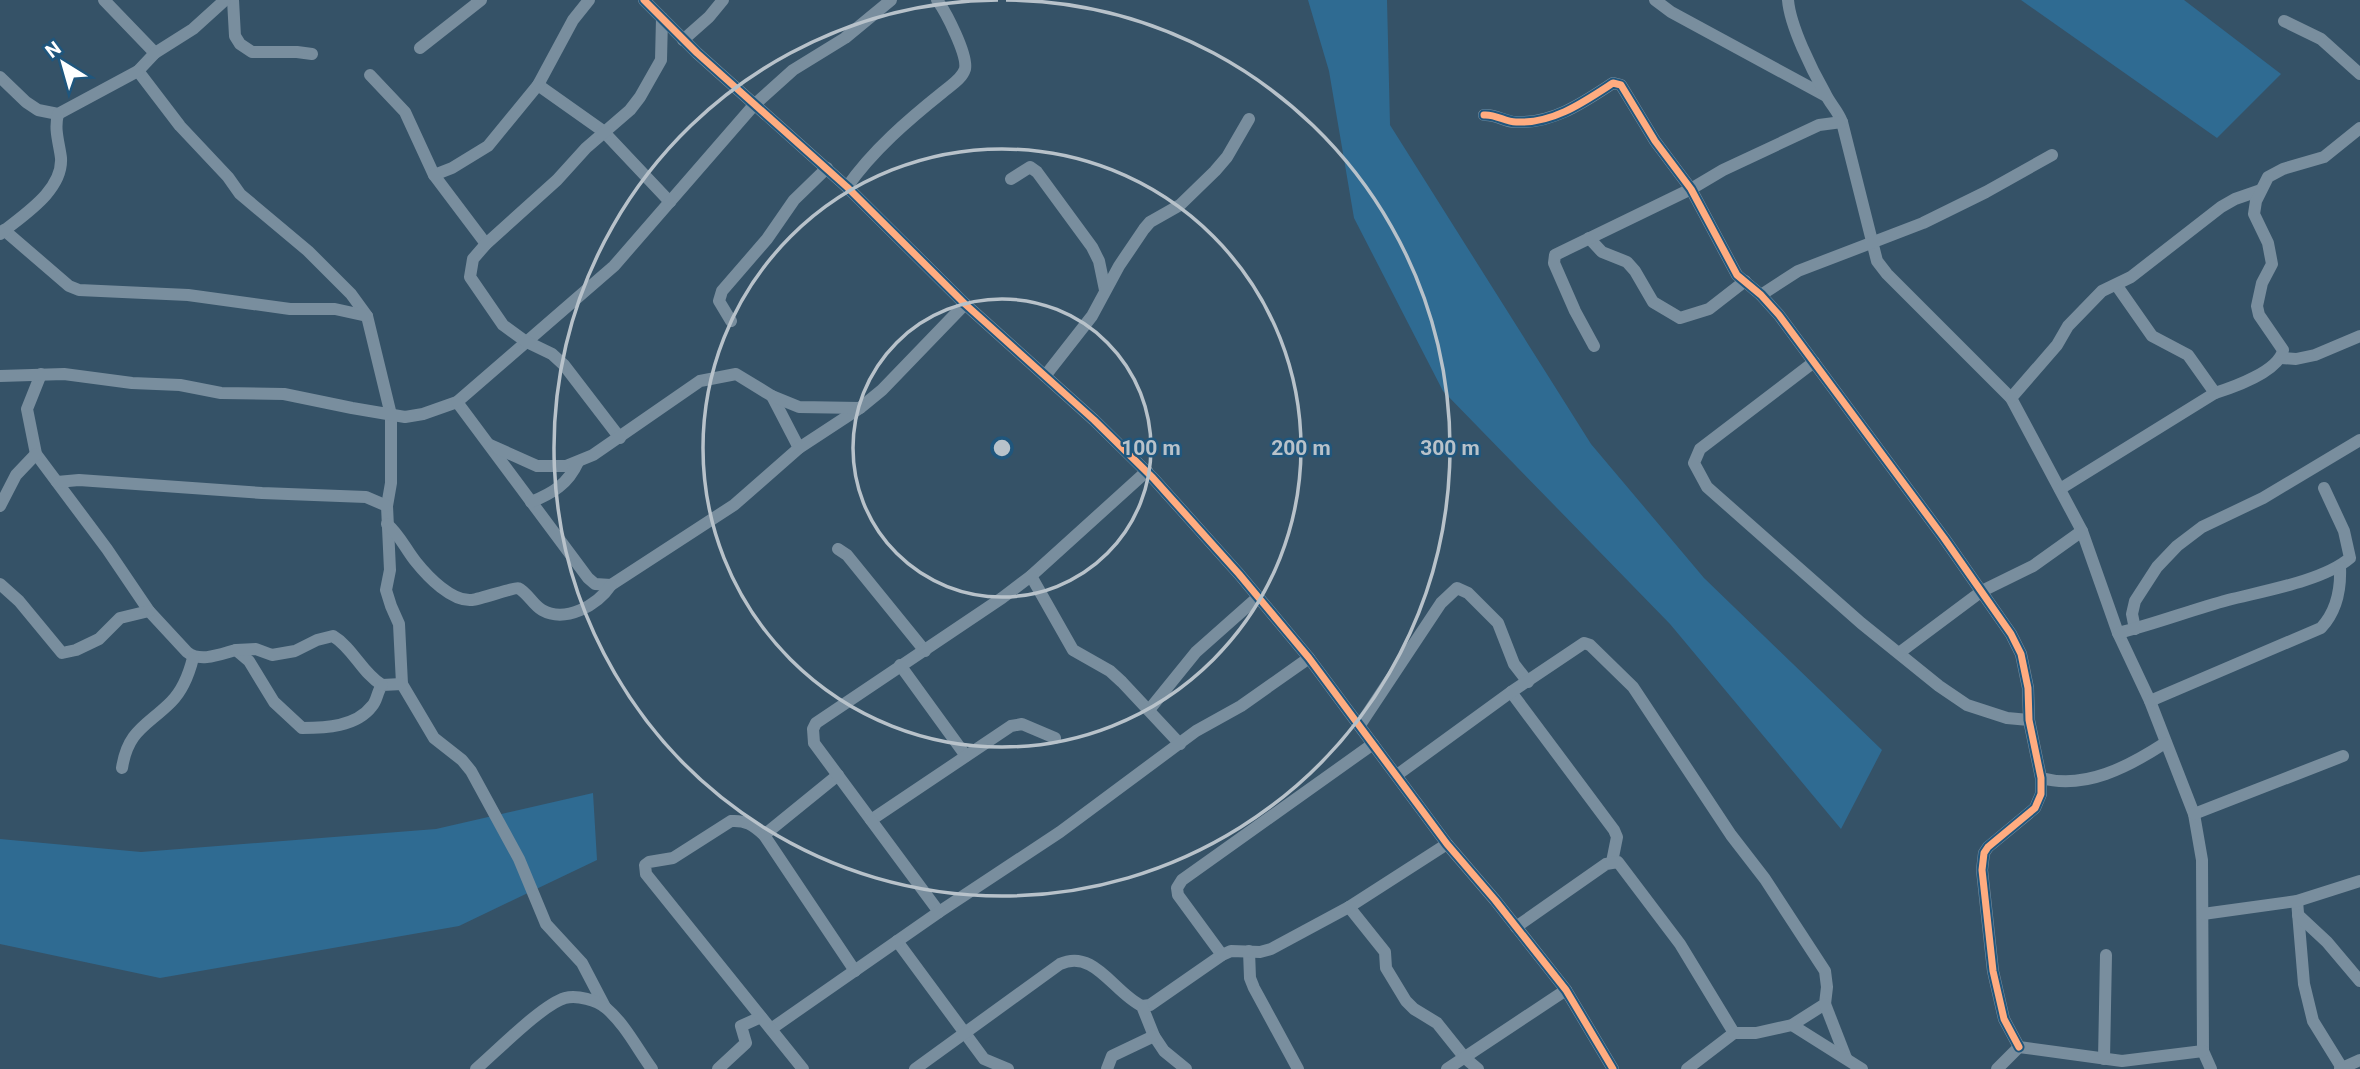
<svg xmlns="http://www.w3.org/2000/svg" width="2360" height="1069" font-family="Roboto,sans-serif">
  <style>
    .green { fill: #2f6b92 }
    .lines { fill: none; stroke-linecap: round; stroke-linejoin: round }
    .minor { stroke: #798e9e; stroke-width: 12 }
    .cycleway-casing { stroke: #1f567d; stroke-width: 11 }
    .cycleway { stroke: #ffac80; stroke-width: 7 }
    .ring { fill: none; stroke: #b8c2ca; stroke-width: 3.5 }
    .centre { fill: #b8c2ca; stroke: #1f567d; stroke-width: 3.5 }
    .ring-label { font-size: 21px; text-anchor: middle; font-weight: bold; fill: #b8c2ca; stroke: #1f567d; stroke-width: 5; stroke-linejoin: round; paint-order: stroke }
  </style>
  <rect width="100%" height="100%" fill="#355267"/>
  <g class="green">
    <path d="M1308 0H1387L1390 125 1591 444 1704 578 1882 750 1841 829 1670 624 1443 391 1354 218 1329 71Z"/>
    <path d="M2021 0H2184L2281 74 2217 138Z"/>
    <path d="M593 793 597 860 459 926 160 978 0 944V839L141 852 436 829Z"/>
  </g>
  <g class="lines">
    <g class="minor">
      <path d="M104 0 155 53"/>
      <path d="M233 0 235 36 240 44 252 52H297L312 54"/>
      <path d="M644 0 697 53 847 187 965 304 1094 420 1153 478 1239 574 1309 658 1447 844 1495 900 1566 990 1613 1069"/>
      <path d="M1655 0 1671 12 1826 96"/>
      <path d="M1788 0C1790 26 1812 70 1825 93 1830 104 1838 111 1842 122L1877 261 1887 274 2011 398 2082 531 2118 633 2150 701 2194 814 2202 860 2203 1051 2211 1069"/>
      <path d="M2284 21 2321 39 2360 74"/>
      <path d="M683 40 709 17 723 0"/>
      <path d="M420 48 481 0"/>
      <path d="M138 71 180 126 228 177 240 194 308 251 351 294 367 316 391 415V483L387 506 390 570 386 590 391 606 399 624 402 684 434 738 462 760 471 771 519 859 546 924 582 963 605 1007"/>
      <path d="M370 75 405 112 434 175"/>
      <path d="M0 77 26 102 38 110 58 114 138 71 155 53 193 29 225 0"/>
      <path d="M538 85 603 131 670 202"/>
      <path d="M1484 115C1496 114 1505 122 1516 122 1553 124 1584 102 1613 83L1621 85 1655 141 1691 189 1737 275 1761 295 1779 315 1944 538 2011 634 2021 654 2028 688 2029 720 2041 778V794L2035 808 1988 847 1984 853 1982 870 1993 971 2004 1019 2019 1047"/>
      <path d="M1011 179 1030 167 1037 172 1092 247 1099 261 1105 290"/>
      <path d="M847 187C873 150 908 120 943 92 951 85 962 79 965 69 968 55 946 12 937 0"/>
      <path d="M4 230 69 286 79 290 188 295 290 309H335L367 316"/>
      <path d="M0 234C23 215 63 191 61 158 59 142 54 130 58 114"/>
      <path d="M1589 238 1602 252 1627 262 1635 271 1653 302 1680 318 1709 309 1745 281"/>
      <path d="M486 244 434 175 452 168 488 146 538 85 573 20 589 0"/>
      <path d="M2117 286 2152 336 2188 355 2215 393"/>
      <path d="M1761 295 1798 271 1923 223 1986 192 2052 155"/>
      <path d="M731 321 719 301 722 291 767 239 794 200 827 168"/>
      <path d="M1594 346 1575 311 1554 263 1555 255 1691 189 1723 170 1819 125 1842 122"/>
      <path d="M2281 358 2296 359 2315 355 2360 336"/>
      <path d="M1814 362 1700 449 1694 463 1707 487 1861 623 1939 686 1967 705 2007 718 2029 720"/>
      <path d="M41 374 27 409 36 454 107 549 149 611 187 652C200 663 221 654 236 650L249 661 274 702 302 728C325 728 356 727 372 706 377 701 377 692 382 685L402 684"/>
      <path d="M0 376 64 374 132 383 180 385 221 393 284 394 352 408 405 417 423 414 457 402 614 266 754 105 793 70 845 38 891 0"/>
      <path d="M1045 376 1092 316 1119 266 1144 229 1150 222 1180 205 1215 171 1227 157 1249 119"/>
      <path d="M772 396 799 448"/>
      <path d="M2011 398 2057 345 2068 326 2102 291 2131 277 2221 207 2235 199 2261 190"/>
      <path d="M457 402 588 578 595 584 611 585 734 505 799 448 860 408 882 390 965 304"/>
      <path d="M620 438 564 365 552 354 525 341 503 325 470 277 473 259 486 244 557 180 586 148 630 110 640 97 661 60 662 18"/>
      <path d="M490 445 537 466H566L593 455 700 381 736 374 772 396 799 407 860 408"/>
      <path d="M57 482 79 480 262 493 366 497 387 506"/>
      <path d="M2060 489 2215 393C2234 387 2279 371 2283 350L2259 315 2257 306 2262 283 2272 264 2268 243 2254 214 2256 201 2268 177 2283 169 2324 157 2360 128"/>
      <path d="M531 502C553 493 568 484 578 462"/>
      <path d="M0 506 16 475 36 454"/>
      <path d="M387 524C400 535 406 550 416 562 428 577 452 602 472 600 480 599 516 587 518 588 527 592 533 605 542 610 565 623 597 606 611 585"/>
      <path d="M838 549 847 555 925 651"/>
      <path d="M1031 576 1073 650 1110 671 1122 682 1180 744"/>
      <path d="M0 584 19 601 62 653 76 650 99 639 120 618 149 611"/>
      <path d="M2135 629 2132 614 2135 601 2157 567 2177 546 2202 527 2263 498 2360 440"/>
      <path d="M2118 633C2155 624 2191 610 2228 600 2263 591 2323 581 2350 558L2344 531 2324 488"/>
      <path d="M236 650 256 649 272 655 295 651 317 640 333 636C353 648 362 673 382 685"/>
      <path d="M1899 653 1982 591 2033 566 2082 531"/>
      <path d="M900 665 966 756"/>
      <path d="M1511 692 1614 830 1617 837 1612 862"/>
      <path d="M2150 701 2321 628C2337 611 2341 590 2340 567"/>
      <path d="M1149 710 1196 652 1258 597"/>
      <path d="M1360 725 1441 603 1457 588 1468 593 1498 623 1514 664 1528 682"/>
      <path d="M122 768C128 730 147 726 171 702 183 690 189 674 193 658"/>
      <path d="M1397 775 1511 692 1584 643 1590 645 1633 687 1731 835 1765 879 1825 971 1827 987 1825 1004 1792 1025 1756 1033H1734L1687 1069"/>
      <path d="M2041 778C2085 790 2128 767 2165 743"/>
      <path d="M2194 814 2343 756"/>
      <path d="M871 820 1011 726 1022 724 1055 738"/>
      <path d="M764 835 838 775"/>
      <path d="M2297 901 2304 984 2313 1021 2342 1068"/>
      <path d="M1349 907 1385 952 1386 968 1406 1001 1414 1009 1437 1023 1465 1058 1478 1069"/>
      <path d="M939 912 814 743 813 729 816 723 1002 598 1031 576 1147 471"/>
      <path d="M2203 914 2297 901 2360 881"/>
      <path d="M2298 915 2327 942 2360 981"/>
      <path d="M1516 927 1606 864 1618 862 1680 944 1734 1033"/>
      <path d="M897 941 984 1059 1008 1069"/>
      <path d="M1249 951 1250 978 1254 988 1298 1069"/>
      <path d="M1222 955 1178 895 1177 888 1182 880 1373 744"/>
      <path d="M1825 1004 1846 1058"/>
      <path d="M1142 1006 1150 1005 1222 955 1231 951 1260 952 1271 949 1349 907 1447 844"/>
      <path d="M1792 1025 1862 1069"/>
      <path d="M771 1029 939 912 1060 832 1196 731 1241 706 1309 658"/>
      <path d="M2019 1047 2122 1061 2203 1051"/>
      <path d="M2104 1059 2106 955"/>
      <path d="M476 1069C496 1052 543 1004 565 998 577 995 597 1000 606 1008 625 1024 638 1050 652 1069"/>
      <path d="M718 1069 746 1043 741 1026 761 1017"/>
      <path d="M803 1069 646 874 645 865 649 862 673 858 731 821C746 820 753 825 764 835L855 971"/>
      <path d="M915 1069 1060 964C1094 948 1114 993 1142 1006L1154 1036 1164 1051 1186 1069"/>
      <path d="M1107 1069 1112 1056 1154 1036"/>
      <path d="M1447 1069 1566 990"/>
      <path d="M1997 1069 2019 1047"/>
      <path d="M2340 1069 2360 1060"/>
    </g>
    <defs>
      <g id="cycleway">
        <path d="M644 0 697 53 847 187 965 304 1094 420 1153 478 1239 574 1309 658 1447 844 1495 900 1566 990 1613 1069"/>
        <path d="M1484 115C1496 114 1505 122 1516 122 1553 124 1584 102 1613 83L1621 85 1655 141 1691 189 1737 275 1761 295 1779 315 1944 538 2011 634 2021 654 2028 688 2029 720 2041 778V794L2035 808 1988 847 1984 853 1982 870 1993 971 2004 1019 2019 1047"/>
      </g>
    </defs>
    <use href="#cycleway" class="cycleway-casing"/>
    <use href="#cycleway" class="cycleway"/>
  </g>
  <g class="ring">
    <circle cx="1002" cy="448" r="149"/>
    <circle cx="1002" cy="448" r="299"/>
    <path d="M1006 0A448 448 0 1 1 998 0"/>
  </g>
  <circle cx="1002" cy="448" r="10" class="centre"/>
  <g class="ring-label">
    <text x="1151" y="455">100 m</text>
    <text x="1301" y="455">200 m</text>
    <text x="1450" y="455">300 m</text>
  </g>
  <g transform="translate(63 63) rotate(323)" stroke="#1f567d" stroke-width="5" paint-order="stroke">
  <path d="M0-5L12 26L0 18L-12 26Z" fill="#ffffff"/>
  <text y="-10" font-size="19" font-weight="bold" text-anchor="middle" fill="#ffffff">N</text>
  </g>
</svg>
